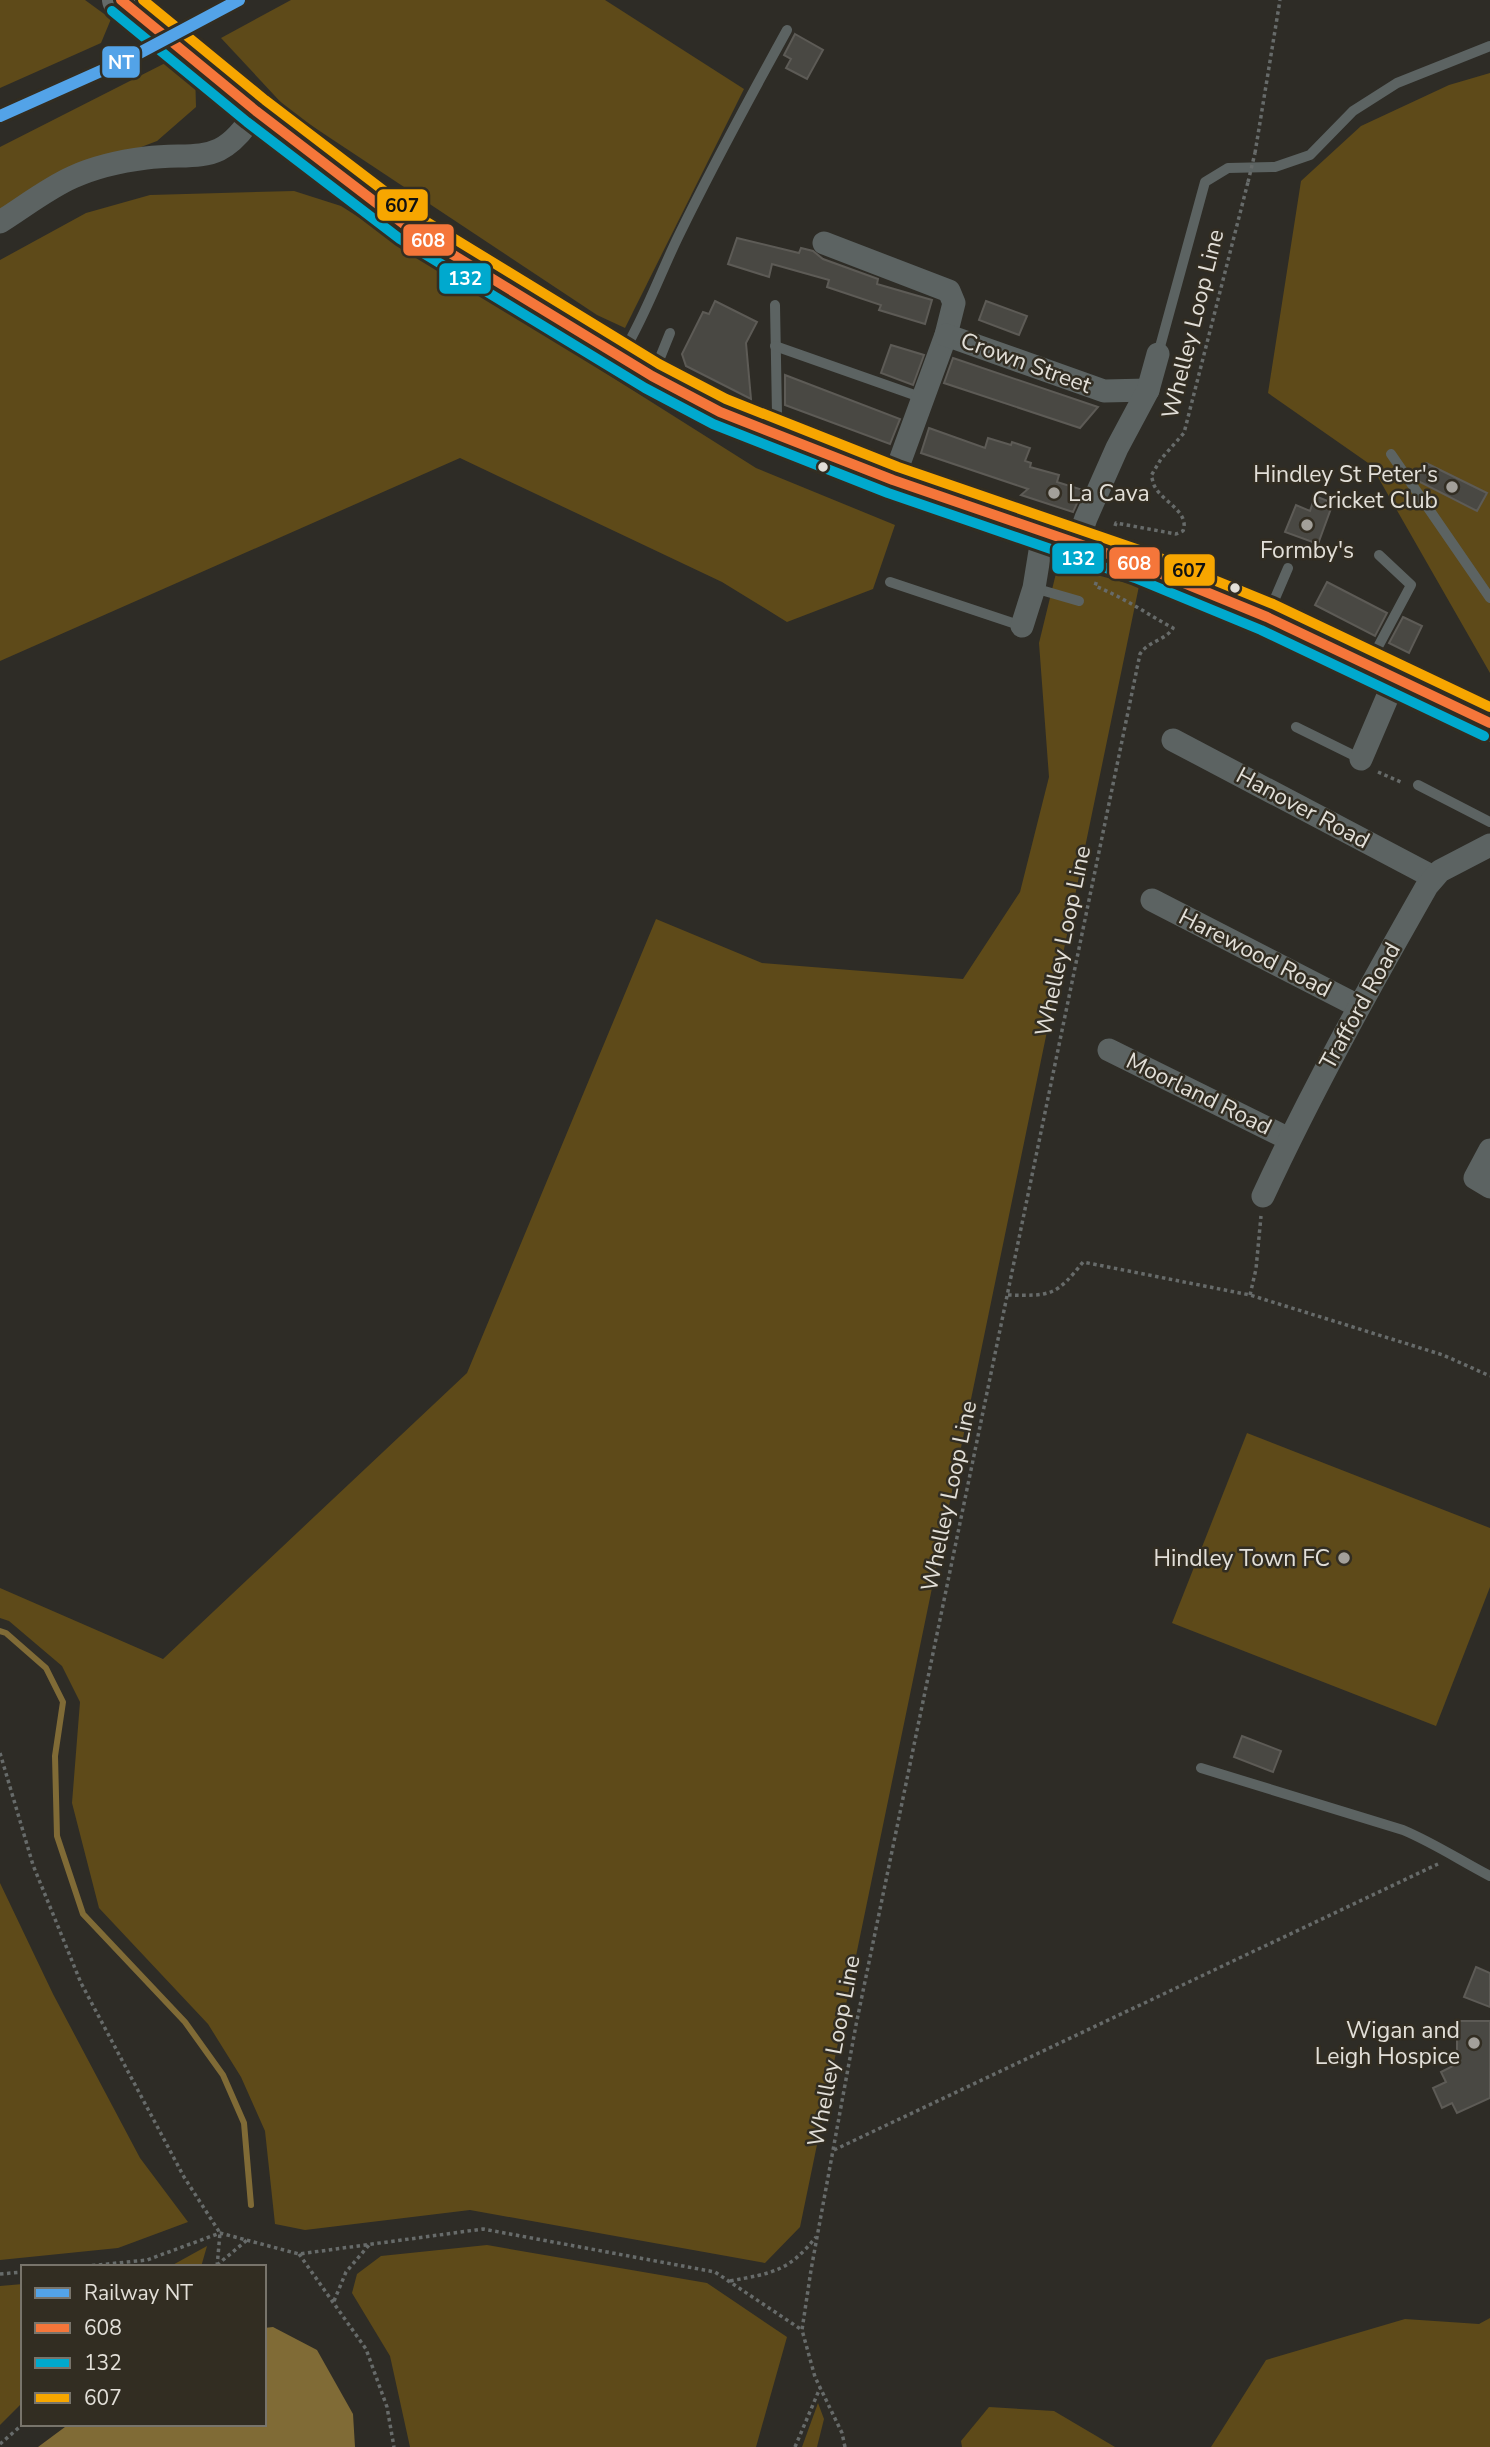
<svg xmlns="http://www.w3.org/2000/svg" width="1490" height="2447" font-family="'Nunito Sans',sans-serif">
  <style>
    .green { fill: #5e4a19 }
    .water { fill: #806b36 }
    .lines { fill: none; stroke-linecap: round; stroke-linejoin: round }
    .stream { stroke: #806b36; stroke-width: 6 }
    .building { fill: #494843; stroke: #5d5b56; stroke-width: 2 }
    .path { stroke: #676b6a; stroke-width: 3.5; stroke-dasharray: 3.5 3.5; stroke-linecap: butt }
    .lane { stroke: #5c6362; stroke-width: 10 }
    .street { stroke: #5c6362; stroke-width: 23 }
    .highway { stroke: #646a68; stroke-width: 38 }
    .path-bridge { stroke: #676b6a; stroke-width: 3.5; stroke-dasharray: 3.5 3.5; stroke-linecap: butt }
    .bus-1-casing { stroke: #322d22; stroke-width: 16 }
    .bus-2-casing { stroke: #322d22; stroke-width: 16 }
    .bus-3-casing { stroke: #322d22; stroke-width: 16 }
    .bus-1 { stroke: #f5763a; stroke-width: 10 }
    .bus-2 { stroke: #00a9ce; stroke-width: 10 }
    .bus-3 { stroke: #f7a600; stroke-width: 10 }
    .rail-1-casing { stroke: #322d22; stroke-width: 18 }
    .rail-1 { stroke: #53a3e8; stroke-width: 12 }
    .bus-dot { fill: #e2dfd8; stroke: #322d22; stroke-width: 2.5 }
    .poi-dot { fill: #a3a09a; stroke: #322d22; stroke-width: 2.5 }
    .labels { text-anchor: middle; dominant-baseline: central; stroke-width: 5; stroke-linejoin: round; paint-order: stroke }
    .street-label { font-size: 23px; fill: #e2dfd8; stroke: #322d22 }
    .poi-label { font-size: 23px; fill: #e2dfd8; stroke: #322d22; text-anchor: end }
    .line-badge { stroke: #322d22; stroke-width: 2.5 }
    .badge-label { font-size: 19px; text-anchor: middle; font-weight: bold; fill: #fff }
    .pale-badge-label { font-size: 19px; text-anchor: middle; font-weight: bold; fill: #111 }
  </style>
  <rect width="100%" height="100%" fill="#2e2c26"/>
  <g class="green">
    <path d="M0 0H85L111 19 101 43 0 88Z"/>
    <path d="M291 0H605L744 89 625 328 597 315 288 110 221 38Z"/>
    <path d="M183 54 195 71 196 107 157 141 52 181 0 211V147Z"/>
    <path d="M1490 73V673L1371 465 1268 393 1301 181 1361 126 1449 85Z"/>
    <path d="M294 191 341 206 756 468 895 525 873 589 787 622 722 582 460 458 0 661V260L86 213 150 195Z"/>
    <path d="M1058 565 1139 586 800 2227 765 2263 470 2210 305 2230 275 2224 265 2131 241 2077 208 2024 99 1908 72 1803 80 1702 62 1666 9 1621 0 1618V1588L163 1659 467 1373 656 919 762 963 963 979 1020 892 1049 777 1039 643Z"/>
    <path d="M1247 1433 1490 1528V1587L1436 1726 1172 1623Z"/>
    <path d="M0 1883 53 1994 140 2158 188 2222 118 2248 0 2260Z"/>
    <path d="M487 2245 707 2283 787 2337 756 2447H410L390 2356 352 2293 357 2274 381 2256Z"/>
    <path d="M207 2246 201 2267H169Z"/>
    <path d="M23 2284V2402L0 2425V2286Z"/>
    <path d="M1490 2318V2447H1211L1266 2360 1405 2319 1479 2324Z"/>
    <path d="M818 2403 824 2419 817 2447H802Z"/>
    <path d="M989 2407 1054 2411 1115 2447H962L961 2441Z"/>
  </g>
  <path class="water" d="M273 2327 317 2350 353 2414 355 2447H38L69 2424H264V2328Z"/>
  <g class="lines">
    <path class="stream" d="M0 1631 6 1633 46 1668 63 1702 55 1756 57 1836 83 1914 185 2022 223 2075 244 2123 251 2205"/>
  </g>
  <g class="building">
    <path d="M795 34 823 50 807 79 786 68 791 59 784 55Z"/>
    <path d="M737 238 799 253 801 248 813 251 823 259 878 279 877 284 932 300 925 324 879 310 881 305 827 287 829 280 772 264 769 277 728 264Z"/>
    <path d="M715 301 757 322 746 343 751 399 686 366 682 354 703 312 709 314Z"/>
    <path d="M986 301 1027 316 1019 335 979 320Z"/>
    <path d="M891 345 924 355 913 385 881 373Z"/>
    <path d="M953 358 1098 407 1080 428 944 383Z"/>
    <path d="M785 375 900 419 890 444 785 405Z"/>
    <path d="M929 428 985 448 988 438 1011 445 1012 442 1030 448 1025 461 1031 463 1030 467 1059 475 1057 482 1083 490 1073 512 1021 495 1028 489 921 453Z"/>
    <path d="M1426 463 1487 493 1477 511 1420 482 1417 478Z"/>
    <path d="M1315 496 1333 503 1318 544 1285 532 1296 505 1310 511Z"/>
    <path d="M1327 582 1387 613 1375 636 1315 605Z"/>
    <path d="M1403 617 1422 626 1409 653 1389 643Z"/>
    <path d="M1242 1736 1281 1751 1273 1772 1234 1757Z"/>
    <path d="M1476 1967 1490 1973V2007L1464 1997Z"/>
    <path d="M1457 2021H1490V2098L1457 2113 1452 2103 1442 2108 1433 2088 1446 2082 1441 2072 1457 2064Z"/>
  </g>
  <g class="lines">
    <g class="path">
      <path d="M1255 153 1280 0"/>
      <path d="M1115 526 1116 523 1176 534 1183 531C1190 512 1163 502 1155 487 1153 484 1153 480 1151 476L1161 459 1184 433 1248 182"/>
      <path d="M1378 772 1403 783"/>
      <path d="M1008 1295C1051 1296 1056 1296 1083 1262L1250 1295 1443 1355 1490 1376"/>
      <path d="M1250 1295 1256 1269 1261 1216"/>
      <path d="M0 1753 33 1865 81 1983 184 2177 220 2233 217 2267"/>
      <path d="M834 2150 1438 1864"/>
      <path d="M299 2254 366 2349 387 2407 394 2447"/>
      <path d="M217 2265 247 2240"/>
      <path d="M78 2267 147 2260 220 2233 299 2254 483 2229 715 2272 802 2330"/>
      <path d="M0 2274 23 2272"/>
      <path d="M730 2281C772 2273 788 2272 816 2237"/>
      <path d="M334 2301 346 2272 369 2245"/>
      <path d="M0 2444 23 2424"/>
      <path d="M795 2447 820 2388"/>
      <path d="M845 2447 842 2433 815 2377 802 2330 811 2270 856 2025 1140 654C1148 641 1165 641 1173 628 1147 614 1123 597 1095 586L1097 580"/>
    </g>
    <g class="lane">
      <path d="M775 305 777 414 780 428"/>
      <path d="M775 346 923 398"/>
      <path d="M624 351C646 314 660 274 679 235 713 165 750 97 787 30"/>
      <path d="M1158 354 1205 182 1228 168 1275 167 1310 155 1353 111 1397 83 1490 46"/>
      <path d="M655 370 670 333"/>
      <path d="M1391 454 1490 598"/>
      <path d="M890 582 1022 626"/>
      <path d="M1034 588 1079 601"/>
      <path d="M1270 610 1288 568"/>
      <path d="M1372 658 1411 585 1379 555"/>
      <path d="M1296 727 1361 759"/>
      <path d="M1418 785 1490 822"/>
      <path d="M1201 1768 1403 1830C1434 1843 1461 1861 1490 1876"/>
    </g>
    <g class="street">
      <path d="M0 222C24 207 48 188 73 177 95 167 122 161 146 158 202 152 221 167 256 111"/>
      <path d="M824 243 949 291 954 303 946 335 893 480"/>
      <path d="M946 335 1104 391 1148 390"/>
      <path d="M1077 543 1086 518 1117 448 1148 390 1158 354"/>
      <path d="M1022 626 1034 588 1040 551 1046 534"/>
      <path d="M1173 740 1433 877"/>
      <path d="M1361 759 1396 677"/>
      <path d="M1152 900 1358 1006"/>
      <path d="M1109 1050 1289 1139"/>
      <path d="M1490 1150 1475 1178 1490 1187"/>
      <path d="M1263 1196C1312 1090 1369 988 1427 886L1440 871 1490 845"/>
    </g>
    <path class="highway" d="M121 0 256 111 409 228 652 376 720 412 783 438 893 480 1140 565 1267 617 1490 723"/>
    <path class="path-bridge" d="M1248 182 1255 153"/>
    <defs>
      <path id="bus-1" d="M121 0 256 111 409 228 652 376 720 412 893 480 1140 565 1267 617 1490 723"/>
      <path id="bus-2" d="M112 11 247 122 400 239 645 388 713 424 888 493 1135 578 1261 630 1484 736"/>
      <path id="bus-3" d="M143 0 265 100 417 216 659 364 726 399 898 467 1145 552 1273 604 1490 707"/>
    </defs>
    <use href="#bus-1" class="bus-1-casing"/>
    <use href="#bus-2" class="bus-2-casing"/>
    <use href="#bus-3" class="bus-3-casing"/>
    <use href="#bus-1" class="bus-1"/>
    <use href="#bus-2" class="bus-2"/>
    <use href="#bus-3" class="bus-3"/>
    <defs>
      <path id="rail-1" d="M0 116 130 58 239 0"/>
    </defs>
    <use href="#rail-1" class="rail-1-casing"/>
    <use href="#rail-1" class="rail-1"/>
  </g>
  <g class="bus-dot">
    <circle cx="823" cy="467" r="6"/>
    <circle cx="1235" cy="588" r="6"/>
  </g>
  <g class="poi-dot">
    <circle cx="1452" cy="487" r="7"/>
    <circle cx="1054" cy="493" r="7"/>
    <circle cx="1307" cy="525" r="7"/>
    <circle cx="1344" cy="1558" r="7"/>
    <circle cx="1474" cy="2043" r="7"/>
  </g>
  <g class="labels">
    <g class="street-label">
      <text transform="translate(1193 324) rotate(-76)">Whelley Loop Line</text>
      <text transform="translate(1026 363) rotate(20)">Crown Street</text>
      <text transform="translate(1303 808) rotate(28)">Hanover Road</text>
      <text transform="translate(1063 941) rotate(-78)">Whelley Loop Line</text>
      <text transform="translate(1255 953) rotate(27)">Harewood Road</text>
      <text transform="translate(1360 1006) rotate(-61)">Trafford Road</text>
      <text transform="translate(1199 1094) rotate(26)">Moorland Road</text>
      <text transform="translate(949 1496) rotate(-78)">Whelley Loop Line</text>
      <text transform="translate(834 2051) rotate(-79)">Whelley Loop Line</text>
    </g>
    <g class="poi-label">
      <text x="1438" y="474">Hindley St Peter's<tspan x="1438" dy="26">Cricket Club</tspan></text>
      <text x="1068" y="493" text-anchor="start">La Cava</text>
      <text x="1307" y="550" text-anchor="middle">Formby's</text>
      <text x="1330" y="1558">Hindley Town FC</text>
      <text x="1460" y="2030">Wigan and<tspan x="1460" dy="26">Leigh Hospice</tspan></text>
    </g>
  </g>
  <g class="line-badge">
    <rect x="101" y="45" width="40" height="34" rx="7" fill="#53a3e8"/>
    <rect x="376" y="188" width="53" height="34" rx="7" fill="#f7a600"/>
    <rect x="402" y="223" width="53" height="34" rx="7" fill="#f5763a"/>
    <rect x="438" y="262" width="54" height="33" rx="7" fill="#00a9ce"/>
    <rect x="1051" y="542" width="54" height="33" rx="7" fill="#00a9ce"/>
    <rect x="1108" y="546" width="53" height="34" rx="7" fill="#f5763a"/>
    <rect x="1163" y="553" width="53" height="34" rx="7" fill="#f7a600"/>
  </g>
  <g class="badge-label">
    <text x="121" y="69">NT</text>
    <text x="428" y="247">608</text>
    <text x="465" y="285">132</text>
    <text x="1078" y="565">132</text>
    <text x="1134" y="570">608</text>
  </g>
  <g class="pale-badge-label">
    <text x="402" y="212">607</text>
    <text x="1189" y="577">607</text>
  </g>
  <rect x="21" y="2265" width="245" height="161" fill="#322d22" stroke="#78746b" stroke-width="2"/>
  <rect x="35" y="2288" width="35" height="10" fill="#53a3e8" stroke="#78746b" stroke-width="2"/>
  <text x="84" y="2300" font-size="21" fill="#e2dfd8">Railway NT</text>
  <rect x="35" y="2323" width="35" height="10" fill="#f5763a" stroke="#78746b" stroke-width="2"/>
  <text x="84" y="2335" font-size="21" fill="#e2dfd8">608</text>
  <rect x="35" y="2358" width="35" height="10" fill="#00a9ce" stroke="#78746b" stroke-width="2"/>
  <text x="84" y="2370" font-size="21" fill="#e2dfd8">132</text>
  <rect x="35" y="2393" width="35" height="10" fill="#f7a600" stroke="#78746b" stroke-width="2"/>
  <text x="84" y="2405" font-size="21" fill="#e2dfd8">607</text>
</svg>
